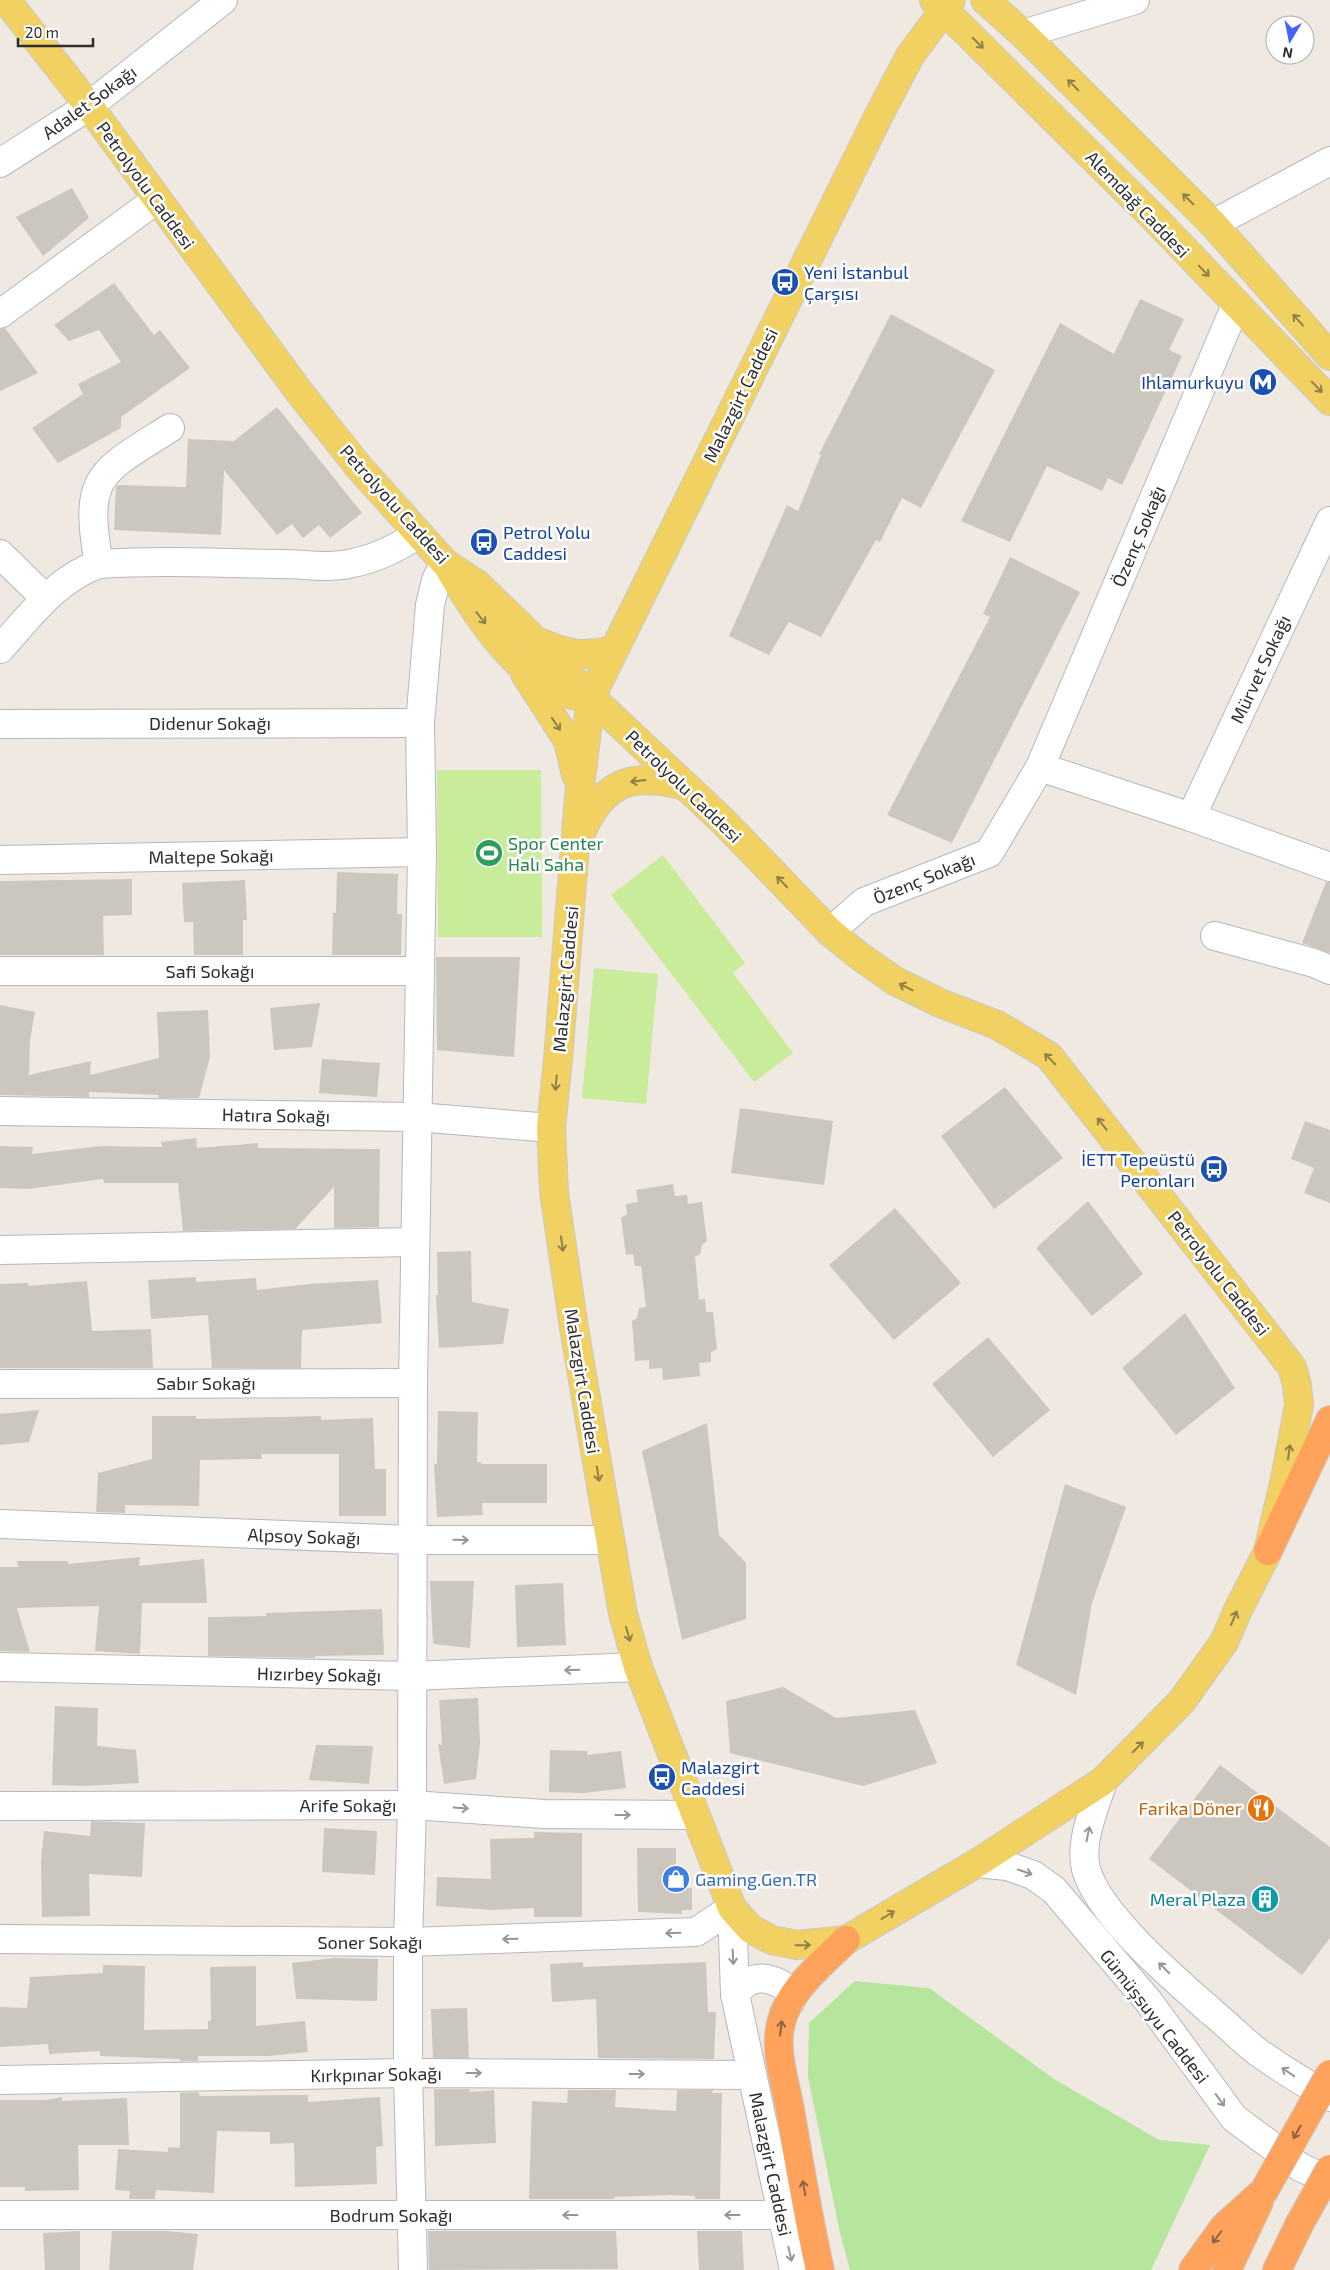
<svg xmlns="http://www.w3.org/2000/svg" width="1330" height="2270" font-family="'Exo 2',sans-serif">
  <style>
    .grass { fill: #b6e59e }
    .pitch { fill: #c9ec9a }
    .building { fill: #cbc7bf }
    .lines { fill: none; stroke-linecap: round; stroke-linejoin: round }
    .minor-casing { stroke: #b4b7c1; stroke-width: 30 }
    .major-casing { stroke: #c9c9c9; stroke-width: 30 }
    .highway-casing { stroke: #c9c9c9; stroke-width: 30 }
    .minor { stroke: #fff; stroke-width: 28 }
    .major { stroke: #f2d163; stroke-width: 28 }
    .highway { stroke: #ffa35c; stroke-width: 28 }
    .highway-bridge-casing { stroke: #c9c9c9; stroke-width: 30; stroke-linecap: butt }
    .highway-bridge { stroke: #ffa35c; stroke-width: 28 }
    .oneway { stroke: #908048 }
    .oneway2 { stroke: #969696 }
    .oneway3 { stroke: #8c6343 }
    .labels { text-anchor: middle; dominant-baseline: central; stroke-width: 5; stroke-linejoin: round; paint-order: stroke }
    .street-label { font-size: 18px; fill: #2e2e2e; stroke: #fff }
    .transit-label { font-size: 18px; fill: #164399; stroke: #fff; text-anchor: start }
    .leisure-label { font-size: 18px; fill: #27864d; stroke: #fff; text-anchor: start }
    .food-label { font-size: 18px; fill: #c56008; stroke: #fff; text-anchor: end }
    .shop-label { font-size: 18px; fill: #366cbe; stroke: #fff; text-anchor: start }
    .culture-label { font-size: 18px; fill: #0d838f; stroke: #fff; text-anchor: end }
  </style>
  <rect width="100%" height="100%" fill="#efe9e1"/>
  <path class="grass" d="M855 1981 929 1988 1054 2079 1159 2140 1210 2145 1151 2270H850L840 2233 808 2077 809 2023Z"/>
  <g class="pitch">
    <path d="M437 770H541L542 937H438Z"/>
    <path d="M663 855 745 963 733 973 793 1053 754 1082 611 895Z"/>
    <path d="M594 968 658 974 646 1104 582 1098Z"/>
  </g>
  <g class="building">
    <path d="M72 188 89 218 43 256 16 217Z"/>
    <path d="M114 283 154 335 160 330 190 368 121 417V428L58 463 32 428 83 394 78 384 121 362 99 330 69 341 54 325Z"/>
    <path d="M1140 299 1184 319 1169 350 1182 356 1122 485 1108 478 1102 491 1047 466 1010 542 961 521 1060 323 1114 354Z"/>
    <path d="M891 314 995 370 921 508 902 498 880 542 876 540 821 637 789 622 769 655 729 636 787 505 798 511 821 455 819 454Z"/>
    <path d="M5 328 38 373 0 391V329Z"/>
    <path d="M277 407 362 513 330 538 319 525 303 538 292 524 277 535 224 470 221 535 114 530 116 487 118 485 186 487 188 439 234 441Z"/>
    <path d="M1010 557 1080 592 952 843 887 815 990 617 983 614Z"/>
    <path d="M337 872 398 874 397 914H402L401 955H332L333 913H336Z"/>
    <path d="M132 879V915L103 916 104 955H0V881Z"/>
    <path d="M245 880 247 920H243V955H194L193 922H184L182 883Z"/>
    <path d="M1326 882H1330V953L1302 943Z"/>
    <path d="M436 957H520L514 1057 437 1050Z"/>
    <path d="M320 1003 312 1047 274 1050 270 1008Z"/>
    <path d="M0 1005 35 1012 30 1040 29 1075 91 1061 90 1075 159 1058 157 1012 208 1010 210 1057 199 1098H159L158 1095 89 1092V1097L0 1095Z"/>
    <path d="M322 1059 380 1063 377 1097 319 1093Z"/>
    <path d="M1005 1087 1063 1158 994 1209 941 1136Z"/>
    <path d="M740 1108 833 1121 824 1185 731 1173Z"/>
    <path d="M1305 1121 1330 1130V1203L1304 1193 1314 1168 1291 1159Z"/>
    <path d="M196 1138 197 1148 258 1143V1148L380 1149 379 1227 334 1228V1187L295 1229 183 1231 178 1183H104L103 1179 28 1189 0 1188V1146L33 1147 32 1154 101 1146 162 1147 161 1142Z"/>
    <path d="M673 1184 675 1196 687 1195 688 1204 702 1202 707 1241 702 1245 700 1255 695 1256 699 1300 705 1299 706 1312H713L717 1349 711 1352V1362L699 1363 700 1376 663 1380 662 1368 649 1369V1360L635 1361 632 1321 637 1318 639 1308 646 1307 641 1266H635L633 1254 626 1255 621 1218 627 1214 626 1204 638 1202 636 1190Z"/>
    <path d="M1088 1201 1143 1274 1092 1316 1036 1248Z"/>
    <path d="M895 1208 961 1283 894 1340 829 1265Z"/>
    <path d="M471 1251 472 1302 509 1309 503 1344 439 1348 436 1295H438L437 1252Z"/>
    <path d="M196 1277V1282L256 1278 257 1290 309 1284 378 1280 382 1323 302 1330 301 1368H212L208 1315 151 1319 148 1280Z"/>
    <path d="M87 1281 92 1331 151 1329 153 1368H0V1284L28 1283V1286Z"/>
    <path d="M1185 1313 1235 1388 1176 1435 1122 1368Z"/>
    <path d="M988 1337 1050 1410 993 1457 932 1384Z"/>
    <path d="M39 1410 29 1442 0 1445V1414Z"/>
    <path d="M438 1411 478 1412 477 1462H481V1464H547V1503H482L483 1515 437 1517 434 1464H437Z"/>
    <path d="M152 1416H196V1419L321 1416V1420L373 1418 375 1469H386V1516H339V1454H261L262 1459 200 1460 199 1506 125 1505V1513L96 1512 98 1473 152 1459Z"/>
    <path d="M707 1423 719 1535 746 1563V1619L682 1640 642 1451Z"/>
    <path d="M1065 1484 1126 1507 1092 1603 1076 1695 1016 1665Z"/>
    <path d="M140 1557 139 1566 204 1559 207 1603H142L140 1654 95 1651 99 1606 17 1608 30 1652 0 1651V1567H18L17 1561H68V1564Z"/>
    <path d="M430 1581H474L470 1648 433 1644Z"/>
    <path d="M563 1583 566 1645 517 1647 515 1585Z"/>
    <path d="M382 1609 384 1655 315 1656V1658L208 1656V1617L266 1616V1613Z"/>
    <path d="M783 1687 836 1718 915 1710 937 1763 863 1786 730 1753 726 1701Z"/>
    <path d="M478 1698 480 1743 476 1779 444 1784 438 1744 442 1745 439 1700Z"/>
    <path d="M55 1706 98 1708 97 1746 136 1750 139 1783 85 1786 52 1785Z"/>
    <path d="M316 1745 373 1746 369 1784 309 1780Z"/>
    <path d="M550 1750 588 1751 587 1755 621 1751 626 1788 584 1793 549 1792Z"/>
    <path d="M1220 1765 1330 1847V1938L1302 1975 1149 1859Z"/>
    <path d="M91 1821 145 1823 142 1877 89 1874 90 1916 42 1917 41 1860 44 1831 90 1836Z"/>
    <path d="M324 1828 377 1831 375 1875 322 1872Z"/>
    <path d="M534 1832 582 1833V1917H534V1908L492 1910 436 1906 437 1877 491 1879 490 1839 534 1838Z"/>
    <path d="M637 1848H676V1868H684V1888H692V1910H682V1914L638 1912Z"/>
    <path d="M334 1958 378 1959 377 2001 296 1999 292 1963Z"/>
    <path d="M583 1962V1967L706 1962 708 2012H716L714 2059 598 2058 596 1999 552 2002 550 1964Z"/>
    <path d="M103 1965 145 1966 144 2030 208 2029V2021H211L210 1967 256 1966V2026L305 2021 308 2052 269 2056H198V2061H180V2059L100 2056V2051L49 2054 48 2044 0 2047V2007L27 2008 30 1977 103 1973Z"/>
    <path d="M467 2008 469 2058H433L431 2009Z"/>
    <path d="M434 2089H470V2092L494 2090 496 2143 435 2146Z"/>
    <path d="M568 2090H616L615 2107 676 2111 677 2090H713L712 2093H722L720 2199H695V2196L671 2195 614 2197V2199H529L532 2101 567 2103Z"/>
    <path d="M198 2092 200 2096 308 2095V2102L380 2097 383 2146 376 2147 377 2184 295 2187 294 2143 270 2144V2132L217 2131 214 2193 156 2190 155 2199H129L130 2191 115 2190 118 2149 168 2152V2147L180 2148V2093Z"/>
    <path d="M62 2097V2101L127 2098 129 2145H78L79 2190 25 2191V2187H0V2100H46Z"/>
    <path d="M80 2231V2270H45L43 2233Z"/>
    <path d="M112 2231H165L198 2234 193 2270H109Z"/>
    <path d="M428 2231H616L618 2269 429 2270Z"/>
    <path d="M697 2231H742L744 2270H699Z"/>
  </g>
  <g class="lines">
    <defs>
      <g id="minor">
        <path d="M1023 34 1135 0"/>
        <path d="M0 163 89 106 223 0"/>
        <path d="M1213 224 1330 161"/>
        <path d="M1236 305 1040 767 1191 817 1330 867"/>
        <path d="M0 314 156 200"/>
        <path d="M0 554 45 598"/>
        <path d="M99 564C83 475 99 473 170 428"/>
        <path d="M0 649C30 616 56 579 99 564 160 560 221 563 282 564 306 564 329 569 353 563 378 558 398 547 419 534"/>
        <path d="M0 724 420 723"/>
        <path d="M1191 817 1330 521"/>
        <path d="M0 860 422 852"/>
        <path d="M830 932 864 902 989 853 1040 767"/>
        <path d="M1215 936 1314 963 1330 970"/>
        <path d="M0 971H420"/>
        <path d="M0 1111 417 1117 551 1128"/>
        <path d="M0 1250 415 1242"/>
        <path d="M0 1384 413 1383"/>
        <path d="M0 1524 412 1540H609"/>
        <path d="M0 1667 411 1676 638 1667"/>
        <path d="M1103 1781C1095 1807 1079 1841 1086 1869 1098 1915 1178 1982 1213 2013 1229 2026 1243 2041 1259 2053 1282 2069 1305 2084 1330 2097"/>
        <path d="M0 1806 412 1805 544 1814 695 1815"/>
        <path d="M977 1863 1007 1866 1033 1875 1054 1890 1149 2002 1234 2118 1300 2167 1330 2181"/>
        <path d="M732 1908 735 1994 794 2270"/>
        <path d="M0 1939 408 1942 696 1932 732 1908"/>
        <path d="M735 1994C750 1974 767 1975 787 1988L791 2001"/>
        <path d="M0 2080 408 2073 752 2075"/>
        <path d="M0 2215H781"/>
        <path d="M413 2270 408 2073V1942L412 1805 413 1383 422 852 420 723 430 605 436 580 445 563"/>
      </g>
      <g id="major">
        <path d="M6 0 89 106 300 393 358 466 445 563 477 584 537 642 551 658 591 697 724 822 830 932 858 955 895 981 940 1003 997 1025 1049 1056 1292 1367 1297 1385 1299 1405 1285 1479 1268 1551 1238 1610 1224 1642 1182 1701 1103 1781 977 1863 846 1940 797 1945 772 1940 751 1929 732 1908 638 1667 623 1614 574 1328 554 1192 551 1128 558 1059 579 796 591 697 880 113 910 56 951 0"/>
        <path d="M934 0 1155 219 1330 401"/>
        <path d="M985 0 1023 34 1213 224 1330 356"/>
        <path d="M450 570C478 618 528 698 591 697"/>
        <path d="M539 642C568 655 582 657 614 650"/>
        <path d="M525 674 568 741 576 775"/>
        <path d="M580 835C603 781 631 772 686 786"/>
      </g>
      <g id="highway">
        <path d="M1268 1551 1330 1420"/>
        <path d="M820 2270C808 2217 799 2163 790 2109 785 2082 774 2050 781 2023 789 1989 823 1963 846 1940"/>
        <path d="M1193 2270 1224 2227 1264 2191"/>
        <path d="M1227 2270 1259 2202"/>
        <path d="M1277 2270 1300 2223"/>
      </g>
    </defs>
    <use href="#minor" class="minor-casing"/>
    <use href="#major" class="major-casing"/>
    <use href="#highway" class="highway-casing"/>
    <use href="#minor" class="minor"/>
    <use href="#major" class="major"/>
    <use href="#highway" class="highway"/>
    <defs>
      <g id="highway-bridge">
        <path d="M1264 2191 1330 2074"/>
        <path d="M1300 2223 1330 2169"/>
      </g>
    </defs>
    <use href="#highway-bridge" class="highway-bridge-casing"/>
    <use href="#highway-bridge" class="highway-bridge"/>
  </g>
  <defs><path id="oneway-shaft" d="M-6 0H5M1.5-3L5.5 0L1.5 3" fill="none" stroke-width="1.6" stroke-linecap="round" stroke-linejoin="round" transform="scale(1.25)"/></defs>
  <g class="oneway">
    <use href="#oneway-shaft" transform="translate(978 43) rotate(45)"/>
    <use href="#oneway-shaft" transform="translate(1073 85) rotate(-135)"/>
    <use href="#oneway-shaft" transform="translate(1188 199) rotate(-135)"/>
    <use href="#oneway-shaft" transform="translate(1204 271) rotate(46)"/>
    <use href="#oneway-shaft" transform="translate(1298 320) rotate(-132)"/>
    <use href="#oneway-shaft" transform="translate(1317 387) rotate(46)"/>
    <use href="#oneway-shaft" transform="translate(481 618) rotate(51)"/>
    <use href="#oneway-shaft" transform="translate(556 724) rotate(56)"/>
    <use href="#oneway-shaft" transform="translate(638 781) rotate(173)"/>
    <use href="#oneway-shaft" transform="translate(782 882) rotate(-134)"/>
    <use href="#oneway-shaft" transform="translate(906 987) rotate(-154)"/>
    <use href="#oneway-shaft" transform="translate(1050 1059) rotate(-135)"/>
    <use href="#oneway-shaft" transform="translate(556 1083) rotate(96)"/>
    <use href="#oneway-shaft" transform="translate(1102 1124) rotate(-128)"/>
    <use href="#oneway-shaft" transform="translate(562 1244) rotate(82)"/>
    <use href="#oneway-shaft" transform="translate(1289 1452) rotate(-82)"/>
    <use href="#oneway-shaft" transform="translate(598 1474) rotate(81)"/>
    <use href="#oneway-shaft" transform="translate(1234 1618) rotate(-67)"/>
    <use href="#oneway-shaft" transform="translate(628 1634) rotate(74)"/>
    <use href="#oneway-shaft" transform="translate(1138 1747) rotate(-45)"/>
    <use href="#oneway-shaft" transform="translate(888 1915) rotate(-31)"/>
    <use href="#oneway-shaft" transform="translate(803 1945) rotate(-1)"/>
  </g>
  <g class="oneway2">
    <use href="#oneway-shaft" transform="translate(461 1540) rotate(1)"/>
    <use href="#oneway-shaft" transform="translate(572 1670) rotate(178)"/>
    <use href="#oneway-shaft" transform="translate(461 1808) rotate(4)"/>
    <use href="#oneway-shaft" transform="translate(623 1815)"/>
    <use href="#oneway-shaft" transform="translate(1088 1834) rotate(-79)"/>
    <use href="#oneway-shaft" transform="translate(1025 1872) rotate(19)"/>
    <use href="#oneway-shaft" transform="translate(673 1933) rotate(178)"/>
    <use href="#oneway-shaft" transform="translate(510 1939) rotate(178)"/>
    <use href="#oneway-shaft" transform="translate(733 1957) rotate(87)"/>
    <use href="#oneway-shaft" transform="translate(1164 1968) rotate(-135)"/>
    <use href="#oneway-shaft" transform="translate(1288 2072) rotate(-146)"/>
    <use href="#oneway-shaft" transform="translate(474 2073)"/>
    <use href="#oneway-shaft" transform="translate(637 2074)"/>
    <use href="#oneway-shaft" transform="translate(1220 2100) rotate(54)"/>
    <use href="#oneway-shaft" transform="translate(570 2215) rotate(-180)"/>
    <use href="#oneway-shaft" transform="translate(732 2215) rotate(-180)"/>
    <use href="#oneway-shaft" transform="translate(790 2254) rotate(77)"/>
  </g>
  <g class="oneway3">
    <use href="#oneway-shaft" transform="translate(781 2028) rotate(-83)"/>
    <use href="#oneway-shaft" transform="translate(1297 2132) rotate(119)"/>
    <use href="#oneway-shaft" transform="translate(804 2188) rotate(-100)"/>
    <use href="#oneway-shaft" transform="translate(1217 2237) rotate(127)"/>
  </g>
  <defs>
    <symbol id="bus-disc" viewBox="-11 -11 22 22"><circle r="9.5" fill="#1a4fb4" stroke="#fff"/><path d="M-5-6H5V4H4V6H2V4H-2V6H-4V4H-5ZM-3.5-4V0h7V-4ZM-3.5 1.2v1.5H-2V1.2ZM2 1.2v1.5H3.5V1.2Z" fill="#fff"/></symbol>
    <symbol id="metro-disc" viewBox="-11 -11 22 22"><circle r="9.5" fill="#1a4fb4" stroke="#fff"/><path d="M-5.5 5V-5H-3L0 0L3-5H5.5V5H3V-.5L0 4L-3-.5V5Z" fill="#fff"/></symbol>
    <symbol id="stadium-disc" viewBox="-11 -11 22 22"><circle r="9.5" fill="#2e9e5b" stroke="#fff"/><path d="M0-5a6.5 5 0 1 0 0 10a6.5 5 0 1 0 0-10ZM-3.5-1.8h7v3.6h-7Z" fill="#fff"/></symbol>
    <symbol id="restaurant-disc" viewBox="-11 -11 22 22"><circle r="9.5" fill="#e8710a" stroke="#fff"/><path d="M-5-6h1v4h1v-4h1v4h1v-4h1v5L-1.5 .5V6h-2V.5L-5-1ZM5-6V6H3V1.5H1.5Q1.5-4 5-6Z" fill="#fff"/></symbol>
    <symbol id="shop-disc" viewBox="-11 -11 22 22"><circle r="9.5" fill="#3f7fe0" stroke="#fff"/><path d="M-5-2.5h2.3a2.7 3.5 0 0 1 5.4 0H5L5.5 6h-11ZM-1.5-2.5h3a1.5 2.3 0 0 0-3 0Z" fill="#fff"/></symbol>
    <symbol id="building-disc" viewBox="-11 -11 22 22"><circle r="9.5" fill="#0f9aa8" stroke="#fff"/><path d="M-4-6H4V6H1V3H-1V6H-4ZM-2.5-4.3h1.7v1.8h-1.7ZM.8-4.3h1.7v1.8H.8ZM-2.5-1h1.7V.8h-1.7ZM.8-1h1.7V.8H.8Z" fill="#fff"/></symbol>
  </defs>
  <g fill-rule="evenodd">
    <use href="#bus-disc" x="769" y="266" width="32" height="32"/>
    <use href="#metro-disc" x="1247" y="366" width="32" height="32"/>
    <use href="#bus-disc" x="468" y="526" width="32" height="32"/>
    <use href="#stadium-disc" x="473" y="837" width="32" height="32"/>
    <use href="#bus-disc" x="1198" y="1153" width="32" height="32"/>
    <use href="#bus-disc" x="646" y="1761" width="32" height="32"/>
    <use href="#restaurant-disc" x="1245" y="1792" width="32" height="32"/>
    <use href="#shop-disc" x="660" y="1863" width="32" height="32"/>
    <use href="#building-disc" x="1249" y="1883" width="32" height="32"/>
  </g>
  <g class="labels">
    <g class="street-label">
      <text transform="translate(89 102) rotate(-36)">Adalet Sokağı</text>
      <text transform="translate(146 185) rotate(54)">Petrolyolu Caddesi</text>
      <text transform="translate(1138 204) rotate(46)">Alemdağ Caddesi</text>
      <text transform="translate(740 395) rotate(-64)">Malazgirt Caddesi</text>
      <text transform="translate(395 504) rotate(48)">Petrolyolu Caddesi</text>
      <text transform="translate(1138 536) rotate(-67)">Özenç Sokağı</text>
      <text transform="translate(1260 669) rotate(-65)">Mürvet Sokağı</text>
      <text x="210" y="723">Didenur Sokağı</text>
      <text transform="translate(684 786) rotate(44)">Petrolyolu Caddesi</text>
      <text transform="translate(211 856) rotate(-1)">Maltepe Sokağı</text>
      <text transform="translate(924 878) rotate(-22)">Özenç Sokağı</text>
      <text x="210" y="971">Safi Sokağı</text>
      <text transform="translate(565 979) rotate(-85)">Malazgirt Caddesi</text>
      <text transform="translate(276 1115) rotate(1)">Hatıra Sokağı</text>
      <text transform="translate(1219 1273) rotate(52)">Petrolyolu Caddesi</text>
      <text transform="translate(583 1381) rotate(81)">Malazgirt Caddesi</text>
      <text x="206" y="1383">Sabır Sokağı</text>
      <text transform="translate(304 1536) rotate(2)">Alpsoy Sokağı</text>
      <text transform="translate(319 1674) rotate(1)">Hızırbey Sokağı</text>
      <text x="348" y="1805">Arife Sokağı</text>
      <text x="370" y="1942">Soner Sokağı</text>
      <text transform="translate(1155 2016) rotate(52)">Gümüşsuyu Caddesi</text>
      <text transform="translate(376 2074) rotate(-1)">Kırkpınar Sokağı</text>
      <text transform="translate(771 2164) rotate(78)">Malazgirt Caddesi</text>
      <text x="391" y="2215">Bodrum Sokağı</text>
    </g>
    <g class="transit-label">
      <text x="804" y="272">Yeni İstanbul<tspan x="804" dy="21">Çarşısı</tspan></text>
      <text x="1244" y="382" text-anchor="end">Ihlamurkuyu</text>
      <text x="503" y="532">Petrol Yolu<tspan x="503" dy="21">Caddesi</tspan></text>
      <text x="1195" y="1159" text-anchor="end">İETT Tepeüstü<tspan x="1195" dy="21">Peronları</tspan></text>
      <text x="681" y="1767">Malazgirt<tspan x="681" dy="21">Caddesi</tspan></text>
    </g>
    <g class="leisure-label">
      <text x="508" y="843">Spor Center<tspan x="508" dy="21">Halı Saha</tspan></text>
    </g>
    <g class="food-label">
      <text x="1242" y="1808">Farika Döner</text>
    </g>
    <g class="shop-label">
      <text x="695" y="1879">Gaming.Gen.TR</text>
    </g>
    <g class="culture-label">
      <text x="1246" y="1899">Meral Plaza</text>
    </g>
  </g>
  <g transform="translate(1290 40) rotate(190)"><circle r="24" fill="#ffffff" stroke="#ababab"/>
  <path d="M0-4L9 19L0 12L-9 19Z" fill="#4264fb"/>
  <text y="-8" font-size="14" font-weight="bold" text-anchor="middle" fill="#2e2e2e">N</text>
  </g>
  <path d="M18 38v8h75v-8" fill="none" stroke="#2e2e2e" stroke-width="2.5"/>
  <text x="25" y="38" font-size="15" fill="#2e2e2e" stroke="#ffffff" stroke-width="4" paint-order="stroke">20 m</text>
</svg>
